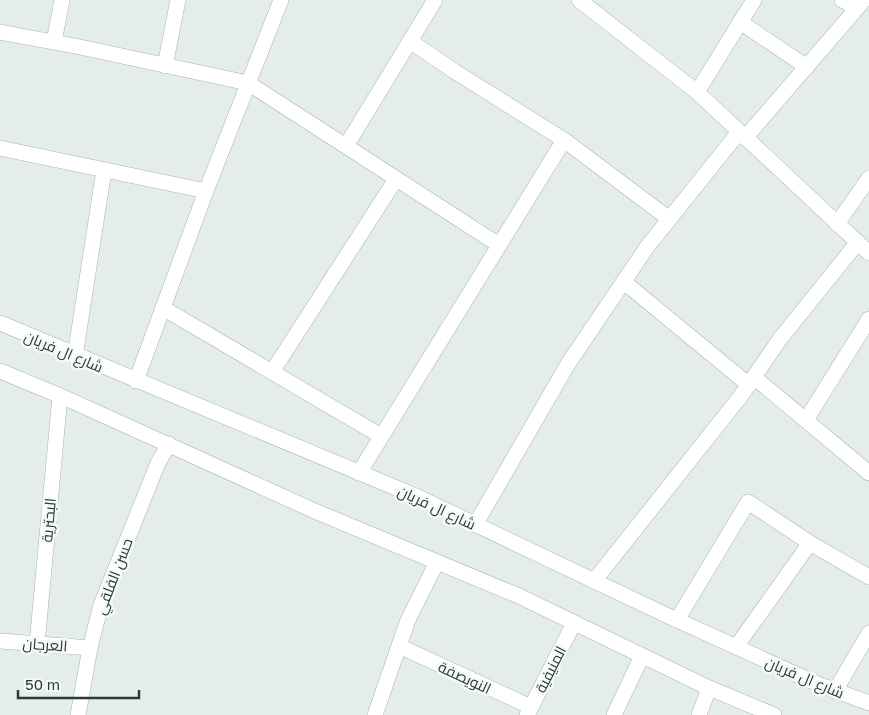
<svg xmlns="http://www.w3.org/2000/svg" width="869" height="715" font-family="'Golos Text',Cairo,sans-serif">
  <style>
    .lines { fill: none; stroke-linecap: round; stroke-linejoin: round }
    .street-casing { stroke: #a8b5ae; stroke-width: 16 }
    .secondary-casing { stroke: #a5b7ae; stroke-width: 16 }
    .street { stroke: #fff; stroke-width: 15 }
    .secondary { stroke: #fff; stroke-width: 15 }
    .labels { text-anchor: middle; dominant-baseline: central; stroke-width: 5; stroke-linejoin: round; paint-order: stroke }
    .street-label { font-size: 15px; fill: #263d34; stroke: #f5f9f7 }
  </style>
  <rect width="100%" height="100%" fill="#e5ede8"/>
  <g class="lines">
    <defs>
      <g id="street">
        <path d="M579 0 697 92 869 253"/>
        <path d="M842 0 857 8"/>
        <path d="M740 22 807 67"/>
        <path d="M0 32 80 47 248 83 499 245"/>
        <path d="M410 41 454 71 564 140 668 218"/>
        <path d="M54 42 62 0"/>
        <path d="M165 66 178 0"/>
        <path d="M697 92 754 0"/>
        <path d="M745 138 864 0"/>
        <path d="M346 146 435 0"/>
        <path d="M0 148 206 191"/>
        <path d="M837 224 869 178"/>
        <path d="M624 282 749 385"/>
        <path d="M163 308 381 436"/>
        <path d="M75 356 104 170"/>
        <path d="M272 372 396 179"/>
        <path d="M754 377 869 473"/>
        <path d="M136 381 206 191 281 0"/>
        <path d="M806 420 869 319"/>
        <path d="M359 473 564 140"/>
        <path d="M475 525 568 364 647 247 739 132"/>
        <path d="M594 581 740 397 780 339 858 242"/>
        <path d="M677 620 748 502 810 543 869 577"/>
        <path d="M0 641 90 648"/>
        <path d="M37 644 60 396"/>
        <path d="M399 646 531 707"/>
        <path d="M736 647 810 543"/>
        <path d="M835 691 869 633"/>
        <path d="M78 715 90 648 101 605 158 463 169 444"/>
        <path d="M375 715 408 620 437 562"/>
        <path d="M527 715 574 623"/>
        <path d="M614 715 642 656"/>
        <path d="M699 715 709 688"/>
      </g>
      <g id="secondary">
        <path d="M0 323 418 497 666 615 820 685 869 703"/>
        <path d="M0 371 63 397 317 512 519 596 709 688 774 715"/>
      </g>
    </defs>
    <use href="#street" class="street-casing"/>
    <use href="#secondary" class="secondary-casing"/>
    <use href="#street" class="street"/>
    <use href="#secondary" class="secondary"/>
  </g>
  <g class="labels">
    <g class="street-label">
      <text transform="translate(64 351) rotate(23)">شارع ال فريان</text>
      <text transform="translate(437 507) rotate(25)">شارع ال فريان</text>
      <text transform="translate(48 520) rotate(-85)">البحترية</text>
      <text transform="translate(113 576) rotate(-69)">حسن الفلقي</text>
      <text transform="translate(45 644) rotate(4)">العرجان</text>
      <text transform="translate(550 669) rotate(-63)">المنيفية</text>
      <text transform="translate(465 677) rotate(25)">النويصفة</text>
      <text transform="translate(805 677) rotate(23)">شارع ال فريان</text>
    </g>
  </g>
  <path d="M18 690v8h121v-8" fill="none" stroke="#263d34" stroke-width="2.5"/>
  <text x="25" y="690" font-size="15" fill="#263d34" stroke="#f5f9f7" stroke-width="4" paint-order="stroke">50 m</text>
</svg>
